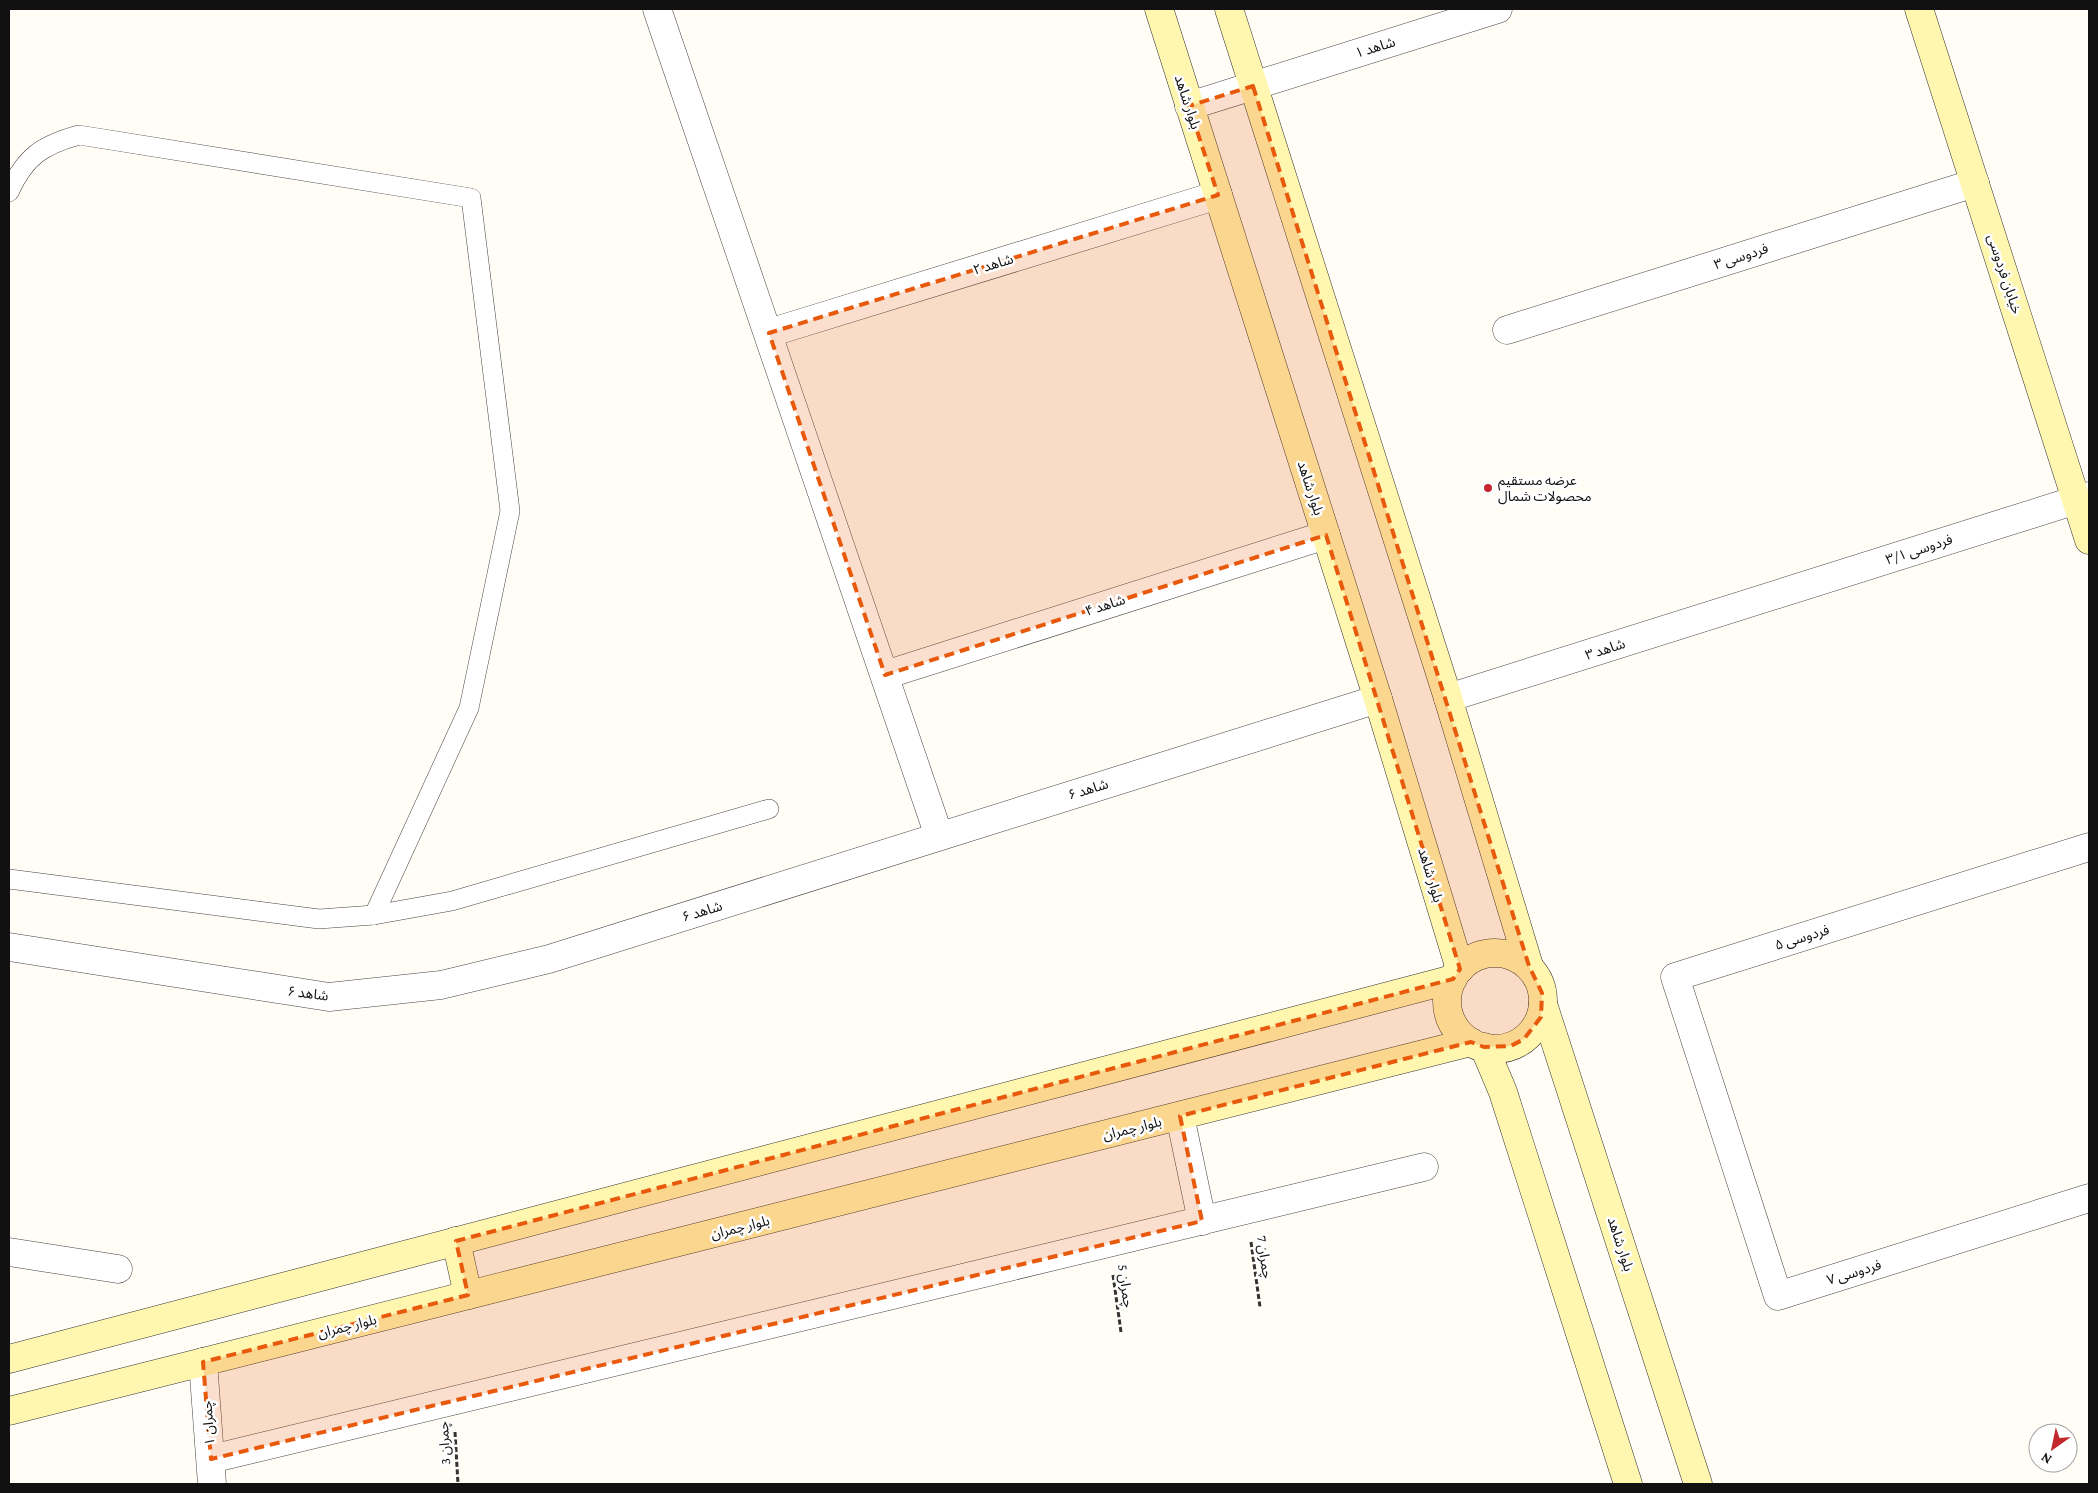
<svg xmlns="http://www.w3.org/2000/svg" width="2098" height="1493" font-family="'Crimson Pro','Noto Sans Arabic',serif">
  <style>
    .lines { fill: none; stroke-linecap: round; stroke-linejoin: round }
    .lane-casing { stroke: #444; stroke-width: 20 }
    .street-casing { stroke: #444; stroke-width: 29 }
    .secondary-casing { stroke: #333; stroke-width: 29 }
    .path { stroke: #333; stroke-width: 3; stroke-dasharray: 5 2.5; stroke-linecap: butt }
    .lane { stroke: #fff; stroke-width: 19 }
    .street { stroke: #fff; stroke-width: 28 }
    .secondary { stroke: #fff6b0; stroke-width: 28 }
    .marked { fill: #e8590c; fill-opacity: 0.2; stroke: #e8590c; stroke-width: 4; stroke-dasharray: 10 6; stroke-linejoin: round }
    .poi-dot { fill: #c4262e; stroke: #fff; stroke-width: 2 }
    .labels { text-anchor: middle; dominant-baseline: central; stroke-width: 5; stroke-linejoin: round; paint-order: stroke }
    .street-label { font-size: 14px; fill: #111; stroke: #fff }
    .poi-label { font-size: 14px; fill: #111; stroke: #fff; text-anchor: start }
  </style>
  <rect width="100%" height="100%" fill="#fffdf5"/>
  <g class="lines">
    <defs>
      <g id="lane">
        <path d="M9 192C25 157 42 145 79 135L471 198 510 511 469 708 374 915"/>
        <path d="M9 879 319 919 374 915 452 901 769 809"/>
      </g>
      <g id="street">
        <path d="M657 9 939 836"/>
        <path d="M1189 106 1498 9"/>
        <path d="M1507 330 1975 183"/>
        <path d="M769 333 1218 195"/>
        <path d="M885 675 1326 535"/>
        <path d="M1448 698 2089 496"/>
        <path d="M2089 847 1675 977 1778 1296 2089 1198"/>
        <path d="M9 947 329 997 441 985 549 959 1378 699"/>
        <path d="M1180 1116 1202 1221"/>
        <path d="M9 1252 118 1269"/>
        <path d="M203 1362 212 1484"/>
        <path d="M211 1459 1424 1167"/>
      </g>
      <g id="secondary">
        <path d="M1159 9 1378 699 1460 969"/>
        <path d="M1229 9 1448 698 1529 966"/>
        <path d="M1919 9 2089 540"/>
        <circle cx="1495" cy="1001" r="48"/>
        <path d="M1543 1004 1698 1484"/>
        <path d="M1484 1047 1503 1092 1628 1484"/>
        <path d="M456 1241 468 1295"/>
        <path d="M9 1359 1453 979"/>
        <path d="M9 1411 1471 1042"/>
      </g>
    </defs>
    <use href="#lane" class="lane-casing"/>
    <use href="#street" class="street-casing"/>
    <use href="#secondary" class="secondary-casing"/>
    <g class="path">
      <path d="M1251 1242 1260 1307"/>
      <path d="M1113 1275 1121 1332"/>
      <path d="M455 1432 458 1484"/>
    </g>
    <use href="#lane" class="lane"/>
    <use href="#street" class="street"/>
    <use href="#secondary" class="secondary"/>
  </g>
  <path class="marked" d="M1253 86 1529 966 1542 993 1541 1017 1524 1039 1511 1046 1484 1047 1471 1042 1180 1116 1202 1221 211 1459 203 1362 468 1295 456 1241 1453 979 1460 969 1326 535 885 675 769 333 1218 195 1189 106Z"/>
  <circle class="poi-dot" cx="1488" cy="488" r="5"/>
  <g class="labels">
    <g class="street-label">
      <text transform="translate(1375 47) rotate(-17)">شاهد ۱</text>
      <text transform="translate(1188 102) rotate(72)">بلوار شاهد</text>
      <text transform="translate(1741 256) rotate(-18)">فردوسی ۳</text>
      <text transform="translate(993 264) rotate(-17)">شاهد ۲</text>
      <text transform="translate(2005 274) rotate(72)">خیابان فردوسی</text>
      <text transform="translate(1311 488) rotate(72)">بلوار شاهد</text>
      <text transform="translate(1919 549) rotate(-18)">فردوسی ۳/۱</text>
      <text transform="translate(1105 605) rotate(-18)">شاهد ۴</text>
      <text transform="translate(1605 649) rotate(-18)">شاهد ۳</text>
      <text transform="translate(1088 789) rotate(-17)">شاهد ۶</text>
      <text transform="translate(1431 875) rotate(73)">بلوار شاهد</text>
      <text transform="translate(702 911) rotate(-17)">شاهد ۶</text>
      <text transform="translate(1802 937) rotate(-17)">فردوسی ۵</text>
      <text transform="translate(308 993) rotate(7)">شاهد ۶</text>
      <text transform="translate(1132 1128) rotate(-14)">بلوار چمران</text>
      <text transform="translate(740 1227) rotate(-14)">بلوار چمران</text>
      <text transform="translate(1621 1244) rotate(72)">بلوار شاهد</text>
      <text transform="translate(1265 1257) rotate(82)">چمران 7</text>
      <text transform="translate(1854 1272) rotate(-17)">فردوسی ۷</text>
      <text transform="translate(1126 1286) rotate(82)">چمران 5</text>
      <text transform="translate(347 1326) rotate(-14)">بلوار چمران</text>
      <text transform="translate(208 1423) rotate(-94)">چمران ۱</text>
      <text transform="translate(444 1443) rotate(-93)">چمران 3</text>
    </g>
    <g class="poi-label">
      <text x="1498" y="480">عرضه مستقیم<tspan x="1498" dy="16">محصولات شمال</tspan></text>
    </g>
  </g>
  <rect width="2098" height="1493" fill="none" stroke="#111111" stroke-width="20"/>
  <g transform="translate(2053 1448) rotate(213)"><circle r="24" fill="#ffffff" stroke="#a0a0a0"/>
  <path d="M0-4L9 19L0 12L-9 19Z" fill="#c4262e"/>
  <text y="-8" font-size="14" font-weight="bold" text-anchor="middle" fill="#111111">N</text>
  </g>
</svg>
